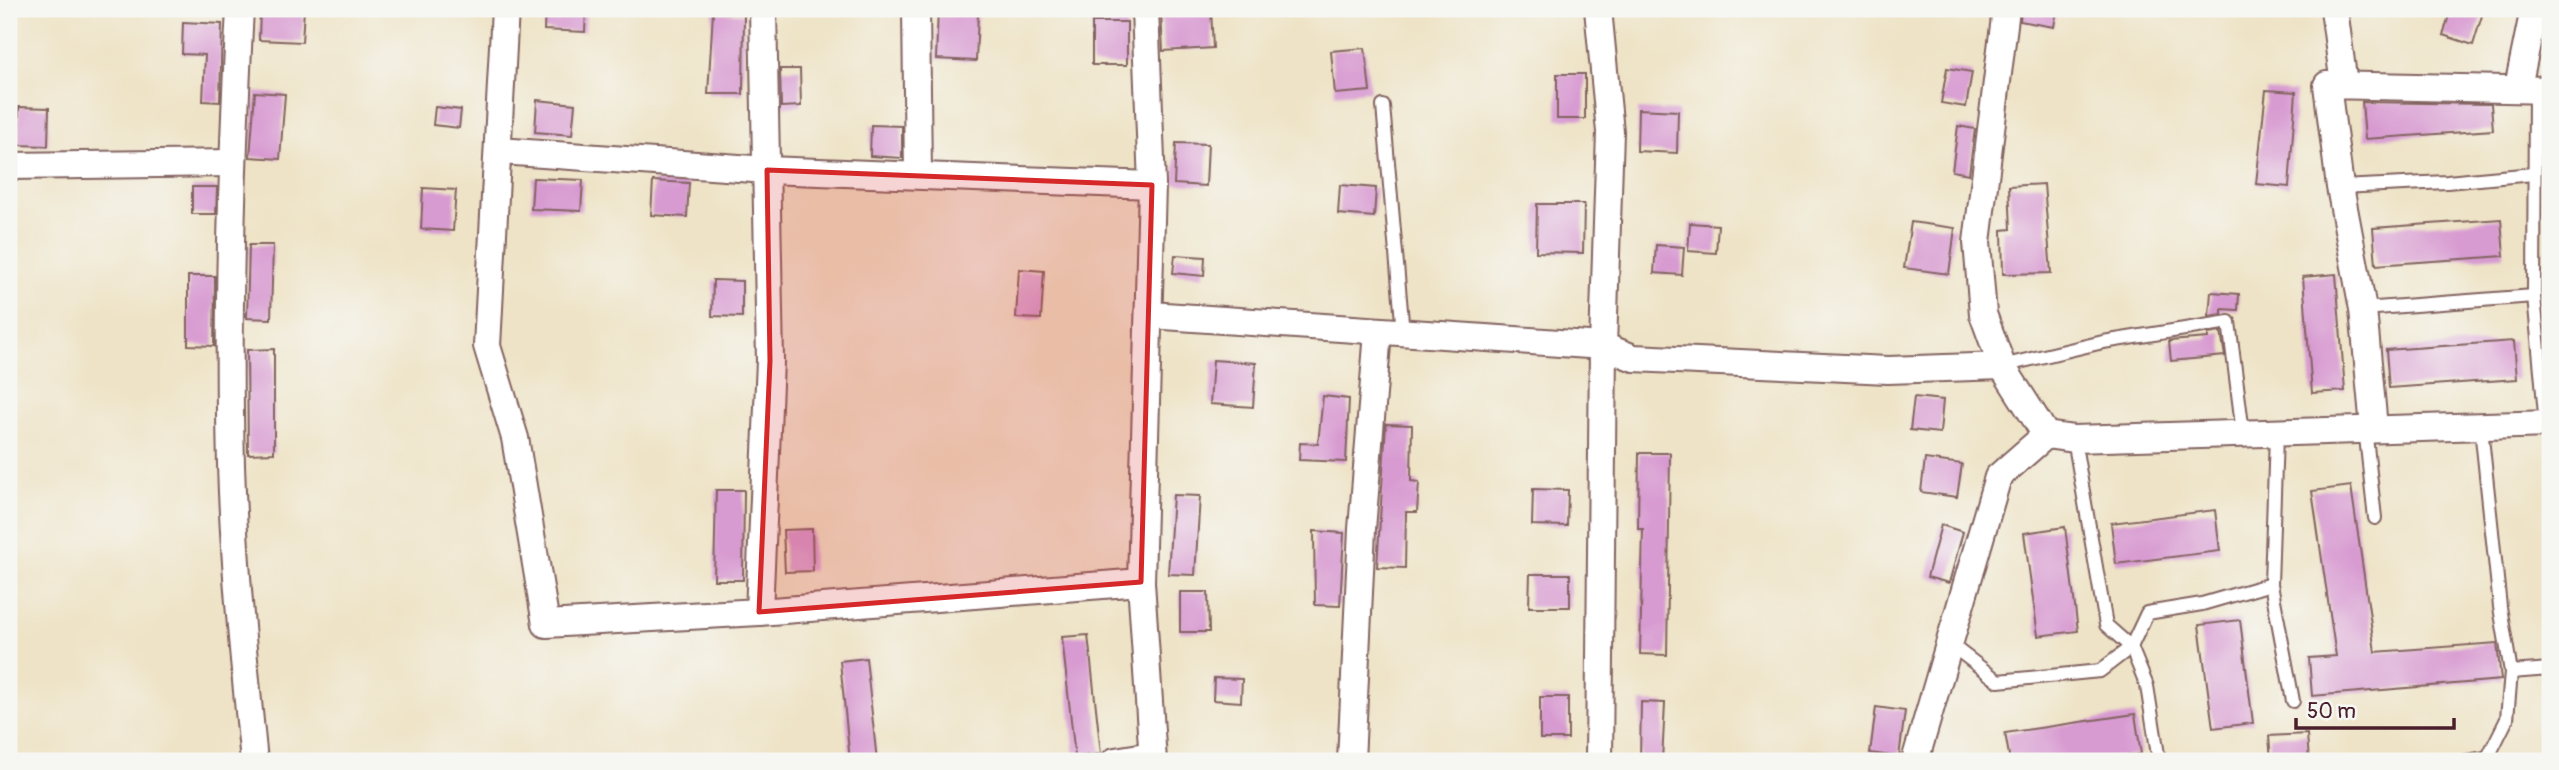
<svg xmlns="http://www.w3.org/2000/svg" width="2559" height="770" font-family="Pangolin,sans-serif">
  <style>
    .building { fill: #d89bd1 }
    .lines { fill: none; stroke-linecap: round; stroke-linejoin: round }
    .lane-casing { stroke: #836461; stroke-width: 16 }
    .street-casing { stroke: #836461; stroke-width: 30 }
    .lane { stroke: #fff; stroke-width: 12 }
    .street { stroke: #fff; stroke-width: 26 }
    .marked { fill: #d62828; fill-opacity: 0.2; stroke: #d62828; stroke-width: 5; stroke-linejoin: round }
  </style>
  <rect width="100%" height="100%" fill="#f6f6f2"/>
  <filter id="ink" filterUnits="userSpaceOnUse"><feTurbulence type="fractalNoise" baseFrequency=".0143" numOctaves="2"/><feDisplacementMap in="SourceGraphic" scale="14" xChannelSelector="R" yChannelSelector="G"/><feConvolveMatrix kernelMatrix="1 2 1 2 8 2 1 2 1" color-interpolation-filters="sRGB"/></filter>
  <filter id="wash" filterUnits="userSpaceOnUse"><feTurbulence type="fractalNoise" baseFrequency=".00686" numOctaves="4" result="noise"/><feDisplacementMap in="SourceGraphic" scale="28" xChannelSelector="R" yChannelSelector="G"/><feGaussianBlur stdDeviation="1.57" result="paint"/><feColorMatrix in="noise" values="0 0 0 0 0 0 0 0 0 0 0 0 0 0 0 0 0 1.4 0 .05"/><feComposite in="paint" operator="in"/></filter>
  <g filter="url(#wash)">
    <rect width="100%" height="100%" fill="#eee3c6"/>
    <g id="blocks">
      <g class="building">
        <path d="M260 9H304L302 42 259 40Z"/>
        <path d="M545 9H586L585 32 544 30Z"/>
        <path d="M938 9H970L969 13H978L976 61 936 59Z"/>
        <path d="M1201 9H1211L1213 48 1163 51 1161 11Z"/>
        <path d="M2021 9H2057L2054 27 2020 21Z"/>
        <path d="M2451 9H2484L2473 45 2443 35Z"/>
        <path d="M713 12 744 14 743 94H708Z"/>
        <path d="M183 22 222 24 220 102 203 101 205 55 182 54Z"/>
        <rect x="1092" y="22" width="35" height="43"/>
        <path d="M1365 48 1370 91 1335 94 1331 51Z"/>
        <path d="M1947 68 1972 72 1966 107 1941 103Z"/>
        <path d="M780 69H800L801 106 781 107Z"/>
        <rect x="1557" y="74" width="28" height="45"/>
        <path d="M2266 90 2296 92 2289 187 2256 184Z"/>
        <path d="M255 92 285 94 280 159 250 157Z"/>
        <path d="M537 100 575 104 572 135 535 132Z"/>
        <path d="M2362 102 2491 104 2493 130 2365 139Z"/>
        <path d="M19 107 49 108 48 146 18 145Z"/>
        <path d="M435 107 461 110 459 128 433 125Z"/>
        <path d="M1638 109 1678 111 1677 153 1637 151Z"/>
        <path d="M871 125 902 126V158L870 156Z"/>
        <path d="M1958 126 1975 129 1969 174 1952 171Z"/>
        <path d="M1176 143 1208 144 1206 186 1174 184Z"/>
        <path d="M533 178 583 180 581 211 531 209Z"/>
        <path d="M653 181 689 183 687 217 651 215Z"/>
        <path d="M2044 184 2051 273 2003 274 2002 230 2011 229 2009 186Z"/>
        <path d="M1340 185 1376 188 1374 217 1338 214Z"/>
        <path d="M192 187H217L216 214H192Z"/>
        <path d="M423 188 456 190 453 231 421 229Z"/>
        <path d="M1537 204H1584L1583 253 1536 252Z"/>
        <path d="M2501 219 2504 256 2376 265 2373 228Z"/>
        <path d="M1911 222 1955 228 1949 274 1904 268Z"/>
        <path d="M1690 223 1718 225 1716 253 1688 251Z"/>
        <path d="M249 245H273L271 319 247 318Z"/>
        <path d="M1656 245 1684 247 1682 275 1654 273Z"/>
        <path d="M1175 255 1205 257 1204 276 1173 273Z"/>
        <path d="M1019 269 1044 271 1041 319 1016 318Z"/>
        <path d="M2336 274 2345 391 2312 393 2303 277Z"/>
        <path d="M188 276H215L214 346 188 345Z"/>
        <path d="M713 280 742 281V317L712 316Z"/>
        <path d="M2211 292 2239 294 2238 310 2222 309V314L2209 316Z"/>
        <path d="M2221 332 2225 356 2171 361 2169 341 2208 338V334Z"/>
        <path d="M2514 341 2517 379 2389 388 2386 350Z"/>
        <path d="M274 349V453L248 454 247 350Z"/>
        <path d="M1213 360 1256 363 1253 407 1210 404Z"/>
        <path d="M1323 396 1349 399 1346 462 1299 460 1300 443 1318 444Z"/>
        <path d="M1914 397 1943 400 1940 433 1910 430Z"/>
        <path d="M1386 424 1412 425 1411 481 1419 482 1417 512H1406L1405 568 1377 567Z"/>
        <path d="M1639 453H1670L1667 655 1640 654 1643 529H1638Z"/>
        <path d="M1925 459 1962 464 1957 497 1921 492Z"/>
        <path d="M2351 486 2375 652 2497 643 2501 680 2312 696 2309 658 2336 656 2312 491Z"/>
        <path d="M1533 489 1568 490 1567 526 1532 525Z"/>
        <path d="M716 490H744L743 580H714Z"/>
        <path d="M1173 495 1200 496 1195 575 1168 574Z"/>
        <path d="M2215 510 2220 551 2116 564 2111 523Z"/>
        <path d="M1941 525 1963 532 1949 583 1927 577Z"/>
        <path d="M2065 527 2078 631 2038 636 2024 533Z"/>
        <path d="M812 529 813 571 785 572 783 530Z"/>
        <path d="M1314 531 1344 533 1340 606 1315 605Z"/>
        <path d="M1530 574H1570V607H1529Z"/>
        <path d="M1180 592H1208L1209 632H1180Z"/>
        <path d="M2240 620 2253 723 2213 728 2199 625Z"/>
        <path d="M1088 635 1101 754 1075 757 1062 637Z"/>
        <path d="M866 658 877 761H850L840 661Z"/>
        <path d="M1214 678 1242 679 1241 702 1213 700Z"/>
        <rect x="1540" y="697" width="28" height="42"/>
        <path d="M1641 702 1665 703 1662 761H1640Z"/>
        <path d="M1876 707 1905 711 1899 757 1870 753Z"/>
        <path d="M2135 714 2141 754 2091 761H2010L2005 733Z"/>
        <path d="M2307 734 2309 761H2271L2269 736Z"/>
      </g>
    </g>
  </g>
  <g filter="url(#ink)">
    <use href="#blocks" fill-opacity="0" stroke="#836461" stroke-width="2"/>
    <g class="lines">
      <defs>
        <g id="lane">
          <path d="M2535 88 2534 296 2546 425"/>
          <path d="M1383 106 1403 333"/>
          <path d="M2340 187 2447 182 2533 174"/>
          <path d="M2363 309 2534 296"/>
          <path d="M2002 366 2103 342 2229 322 2243 433"/>
          <path d="M2365 428 2375 518"/>
          <path d="M2481 428 2500 607 2511 672 2507 719 2486 761"/>
          <path d="M2271 584 2293 701"/>
          <path d="M1950 644 1998 681 2100 671 2131 647 2106 625 2074 439"/>
          <path d="M2511 672 2550 669"/>
          <path d="M2159 761 2147 686 2131 647 2147 613 2202 604 2271 584 2276 435"/>
          <path d="M2467 761 2485 758"/>
        </g>
        <g id="street">
          <path d="M240 9C232 160 227 313 231 465 234 564 244 663 254 761"/>
          <path d="M505 9 487 346 515 438 546 624 759 612 1141 582"/>
          <path d="M916 9 918 174"/>
          <path d="M1598 9 1610 132 1603 346 1599 761"/>
          <path d="M2006 9 1977 242 1983 314 2002 366 2046 435 2074 439 2550 424"/>
          <path d="M2334 9 2344 85"/>
          <path d="M2518 87 2534 9"/>
          <path d="M499 151 767 170 1152 185 1145 9"/>
          <path d="M9 166 232 163"/>
          <path d="M1152 185 1141 582 1153 761"/>
          <path d="M1150 315 1603 346 1634 358 1888 370 2002 366"/>
          <path d="M2374 428 2363 309 2340 187 2327 85 2550 90"/>
          <path d="M759 612 770 361 763 9"/>
          <path d="M1115 761 1152 755"/>
          <path d="M1351 761 1362 529 1378 332"/>
          <path d="M1915 761 1998 477 2046 435"/>
        </g>
      </defs>
      <use href="#lane" class="lane-casing"/>
      <use href="#street" class="street-casing"/>
      <use href="#lane" class="lane"/>
      <use href="#street" class="street"/>
    </g>
  </g>
  <path class="marked" d="M767 170 1152 185 1141 582 759 612 770 361Z"/>
  <rect width="2559" height="770" fill="none" stroke="#f6f6f2" stroke-width="35"/>
  <path d="M2296 718v10h158v-10" fill="none" stroke="#4a1f2b" stroke-width="3.5"/>
  <text x="2307" y="718" font-size="21" fill="#4a1f2b" stroke="#f6f6f2" stroke-width="5" paint-order="stroke">50 m</text>
</svg>
